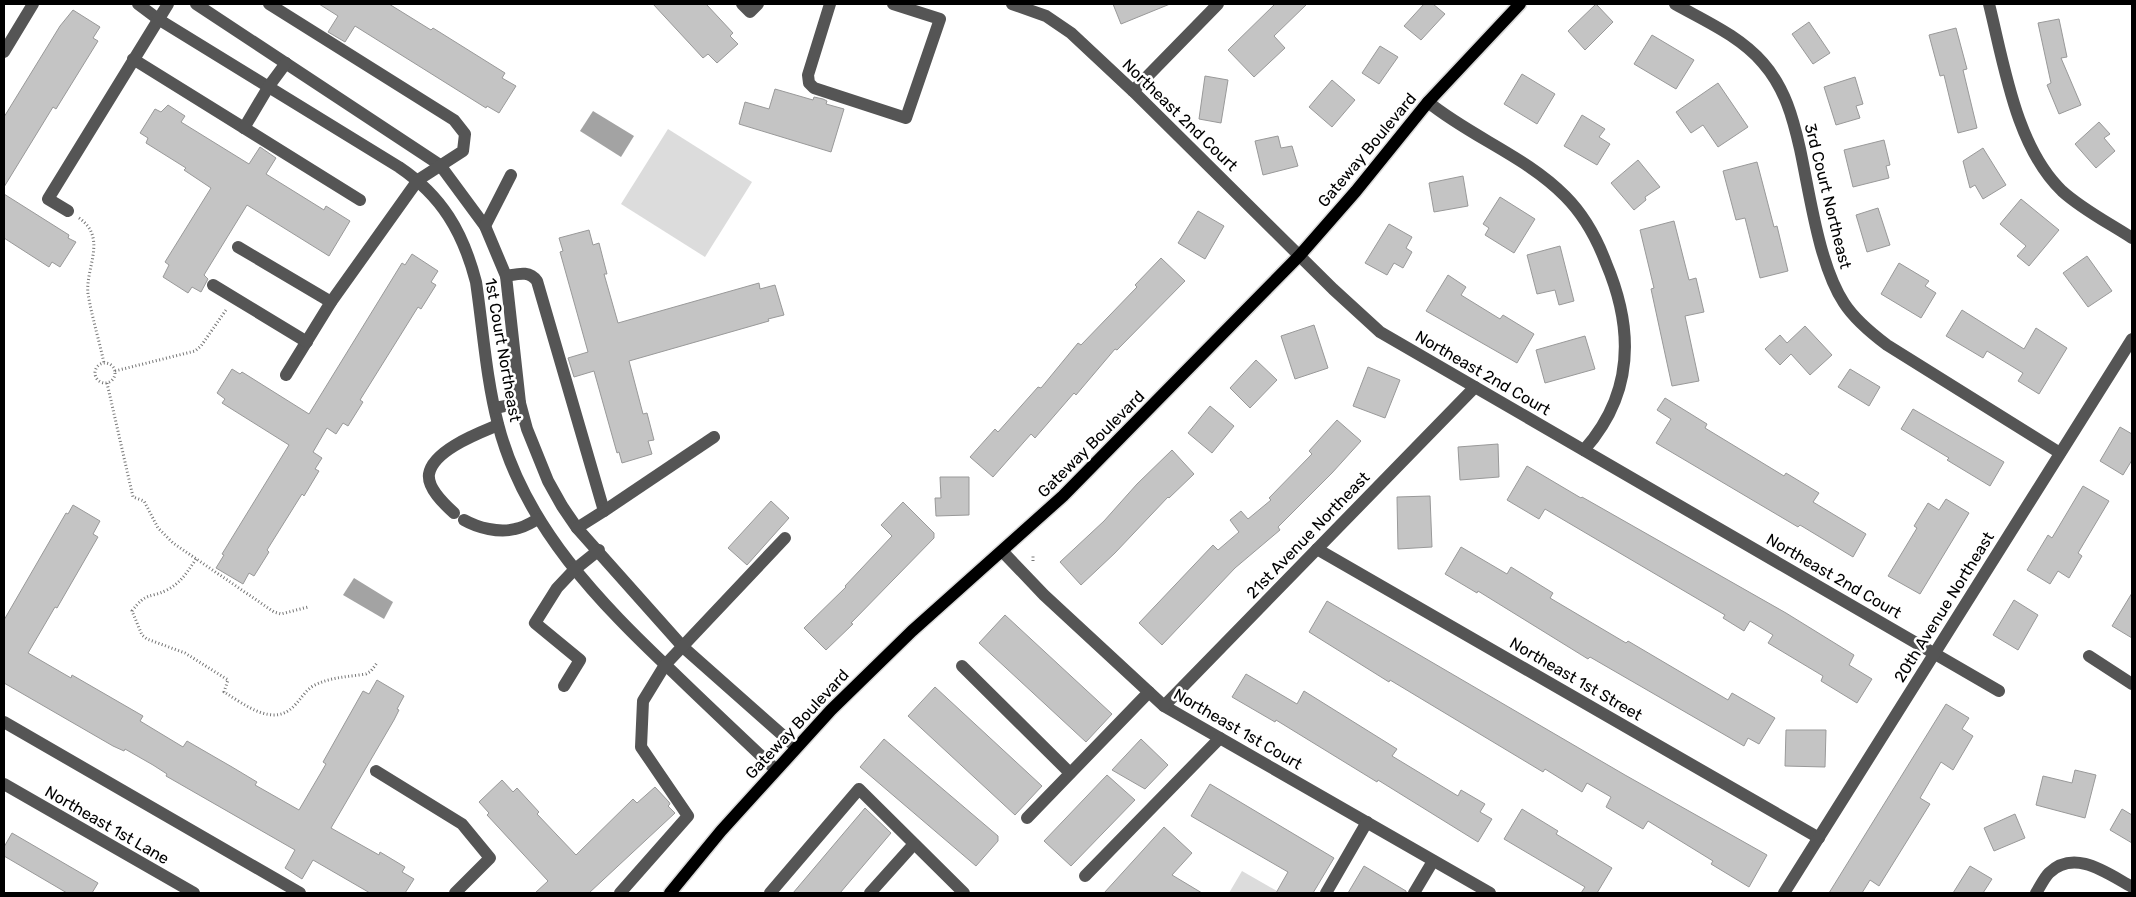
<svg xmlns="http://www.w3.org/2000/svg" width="2136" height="897" font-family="Rubik,sans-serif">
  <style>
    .green { fill: #dcdcdc }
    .water { fill: #a3a3a3 }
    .building { fill: #c4c4c4; stroke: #999 }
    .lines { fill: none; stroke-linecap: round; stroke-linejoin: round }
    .major-casing { stroke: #dbdbdb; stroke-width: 15 }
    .path { stroke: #777; stroke-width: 3; stroke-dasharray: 1 2.5; stroke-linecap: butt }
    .minor { stroke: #555; stroke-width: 12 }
    .major { stroke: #000; stroke-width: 12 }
    .labels { text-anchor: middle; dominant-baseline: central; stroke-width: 5; stroke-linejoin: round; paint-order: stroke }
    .street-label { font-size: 16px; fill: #000; stroke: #fff }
  </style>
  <rect width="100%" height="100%" fill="#fff"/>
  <g class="green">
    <path d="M668 129 752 182 705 257 621 204Z"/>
    <path d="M1242 871 1277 891 1276 893H1229Z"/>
  </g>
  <g class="water">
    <path d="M593 111 634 136 621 157 580 131Z"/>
    <path d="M354 578 393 602 384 619 343 595Z"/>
  </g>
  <g class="building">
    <path d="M319 4H389L431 30 433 28 505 73 502 78 516 86 499 113 487 106 486 108 355 26 345 42 328 32 338 16Z"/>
    <path d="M653 4H706L733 33 730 36 738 44 717 63 708 54 703 58Z"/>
    <path d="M1113 4H1170L1121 24Z"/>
    <path d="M1275 4H1307L1274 36 1285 48 1254 77 1228 50Z"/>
    <path d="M1424 4H1433L1445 14 1421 40 1404 26Z"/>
    <path d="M1596 4 1613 22 1585 50 1568 31Z"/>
    <path d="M73 10 100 27 93 38 98 41 56 109 53 107 4 187V117L60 26Z"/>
    <path d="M2059 19 2067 57 2061 58 2081 105 2059 114 2047 85 2051 83 2038 23Z"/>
    <path d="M1809 22 1830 53 1813 64 1792 34Z"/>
    <path d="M1956 28 1967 69 1963 70 1977 128 1958 133 1944 75 1940 76 1929 35Z"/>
    <path d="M1652 35 1694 60 1676 89 1634 64Z"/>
    <path d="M1380 46 1398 57 1379 84 1362 73Z"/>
    <path d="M1522 74 1555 94 1537 124 1504 104Z"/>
    <path d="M1205 76 1228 80 1221 123 1199 119Z"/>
    <path d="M1855 77 1863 104 1856 106 1860 118 1836 125 1824 87Z"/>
    <path d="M1332 80 1355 100 1332 127 1309 107Z"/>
    <path d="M1718 83 1748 127 1718 147 1703 125 1691 133 1676 112Z"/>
    <path d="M775 89 813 100 814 97 823 99 827 101 826 104 844 109 831 152 739 124 745 102 769 109Z"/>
    <path d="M168 105 185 116 181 122 249 164 260 147 276 158 266 174 324 210 326 206 350 221 329 256 247 205 204 275 208 279 201 292 192 287 188 293 163 277 169 265 165 262 211 188 184 170 186 168 146 143 148 138 140 133 155 109 161 112Z"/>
    <path d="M1582 115 1605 129 1599 137 1610 144 1597 165 1564 146Z"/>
    <path d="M2099 122 2110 134 2104 138 2115 151 2096 168 2075 144Z"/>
    <path d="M1278 136 1281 148 1292 146 1298 166 1263 175 1255 141Z"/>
    <path d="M1884 140 1890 165 1886 166 1889 178 1853 187 1844 150Z"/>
    <path d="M1983 148 2006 185 1983 199 1975 185 1970 188 1963 161Z"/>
    <path d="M1638 160 1660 187 1645 197 1646 200 1634 210 1611 183Z"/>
    <path d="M1757 162 1774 227 1777 226 1788 271 1760 278 1745 218 1736 220 1723 171Z"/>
    <path d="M1463 176 1468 206 1434 212 1429 183Z"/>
    <path d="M4 194 69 235 68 238 76 242 60 267 52 262 49 267 4 238Z"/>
    <path d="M1500 197 1535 219 1514 253 1485 235 1489 228 1483 224Z"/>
    <path d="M2021 199 2059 230 2029 266 2017 256 2026 246 2000 224Z"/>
    <path d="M1878 208 1890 245 1867 252 1856 215Z"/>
    <path d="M1198 211 1224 226 1205 259 1178 243Z"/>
    <path d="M1674 221 1689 280 1696 278 1704 312 1685 316 1699 381 1672 386 1651 289 1654 288 1640 230Z"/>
    <path d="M1389 224 1412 237 1406 248 1412 252 1403 268 1394 263 1387 275 1365 263Z"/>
    <path d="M589 230 593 245 599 243 607 274H604L618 323 759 283 760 289 775 285 784 315 768 319 769 321 629 361 643 414 647 413 654 440 648 441 652 454 622 463 619 452 617 453 594 371 574 377 568 358 588 352 560 252 563 251 559 238Z"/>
    <path d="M1560 246 1574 301 1559 305 1555 290 1537 294 1527 255Z"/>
    <path d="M412 254 438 271 431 282 436 285 421 309 418 307 360 400 363 402 348 426 343 423 336 434 327 428 313 452 322 458 315 469 319 471 304 496 302 494 267 550 269 552 254 576 249 573 243 584 216 568 224 555 222 554 289 445 222 403 225 399 217 393 232 369 240 374 242 372 309 414 402 263 405 265Z"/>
    <path d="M2087 256 2112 291 2088 307 2063 273Z"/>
    <path d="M1161 258 1185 281 1117 350 1115 349 1076 395 1074 393 1035 438 1031 434 993 477 970 457 995 429 998 432 1038 387 1041 388 1078 343 1081 345 1137 287 1135 285Z"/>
    <path d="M1899 263 1929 281 1925 286 1936 293 1921 318 1881 294Z"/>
    <path d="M1448 275 1466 287 1461 295 1500 319 1503 315 1534 334 1517 363 1426 311Z"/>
    <path d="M1962 310 2024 349 2036 328 2067 348 2039 394 2018 381 2023 373 1987 351 1983 358 1946 336Z"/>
    <path d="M1314 325 1328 368 1295 379 1281 336Z"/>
    <path d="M1805 326 1832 355 1810 375 1791 354 1780 365 1765 349 1780 335 1787 343Z"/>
    <path d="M1585 336 1595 369 1545 383 1536 350Z"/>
    <path d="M1256 360 1277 380 1250 408 1230 388Z"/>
    <path d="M1368 367 1400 380 1385 418 1353 406Z"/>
    <path d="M1850 369 1880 387 1869 406 1838 387Z"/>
    <path d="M1665 398 1707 424 1705 428 1784 476 1786 473 1819 493 1813 502 1866 534 1853 557 1800 525 1798 527 1656 443 1671 419 1657 410Z"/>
    <path d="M1210 406 1234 426 1212 453 1188 433Z"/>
    <path d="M1913 409 2004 462 1990 486 1947 460 1949 458 1901 429Z"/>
    <path d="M1337 420 1361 441 1332 473 1278 527 1280 530 1235 568 1162 645 1139 623 1213 545 1218 550 1239 532 1230 520 1241 511 1248 519 1271 500 1269 498 1312 454 1309 451Z"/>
    <path d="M2120 427 2132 434V460L2123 475 2100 461Z"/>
    <path d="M1498 444 1499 477 1460 480 1458 447Z"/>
    <path d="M1172 450 1194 474 1169 498 1168 497 1115 553 1081 585 1060 562 1104 521 1137 484Z"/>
    <path d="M1527 466 1581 498 1582 497 1786 613 1854 655 1849 665 1872 679 1857 703 1821 681 1823 676 1768 643 1773 635 1750 621 1744 631 1723 618 1725 615 1545 509 1539 519 1507 500Z"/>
    <path d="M940 477H969V515L936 516 935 498H941Z"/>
    <path d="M2083 486 2109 501 2078 553 2082 556 2069 578 2058 571 2050 584 2027 570 2048 535 2052 538Z"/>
    <path d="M1430 496 1432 547 1398 549 1397 497Z"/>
    <path d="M1946 499 1969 513 1920 594 1888 576 1917 528 1914 526 1928 503 1939 510Z"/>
    <path d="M771 501 789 518 747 565 728 548Z"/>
    <path d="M903 502 934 533V538L851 623 853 624 826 650 804 628 846 587 845 586 892 536 881 525Z"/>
    <path d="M73 505 100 521 93 534 98 537 57 608 55 607 28 653 71 678 72 675 143 716 140 721 183 747 187 741 232 767 257 782 255 785 299 810 326 764 323 762 363 691 369 694 377 680 404 696 397 709 399 710 394 720 331 828 379 855 380 852 405 867 402 872 414 879 405 893H370L313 860 302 879 285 868 295 850 166 776 167 774 153 765 125 749 124 751 113 746 4 683V620L66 513 68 514Z"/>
    <path d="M1461 547 1507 574 1511 567 1553 593 1550 598 1626 643 1628 641 1728 700 1732 693 1775 718 1759 744 1748 738 1744 746 1590 657 1588 659 1478 591 1477 593 1445 574Z"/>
    <path d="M2132 593V638L2112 626Z"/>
    <path d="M2014 600 2038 615 2018 650 1993 635Z"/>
    <path d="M1327 601 1625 775 1767 855 1749 887 1711 864 1713 861 1648 821 1643 829 1606 807 1611 797 1587 783 1582 792 1545 769 1543 772 1390 680 1389 682 1309 632Z"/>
    <path d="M1005 615 1112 714 1086 742 979 643Z"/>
    <path d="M1246 674 1297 704 1304 691 1397 749 1392 756 1458 796 1461 790 1485 804 1480 812 1492 819 1478 842 1378 780 1377 782 1276 720 1275 722 1232 697Z"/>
    <path d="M935 687 1042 786 1015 815 908 716Z"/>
    <path d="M1946 704 1969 718 1962 729 1973 736 1953 770 1941 762 1920 798 1930 804 1879 886 1870 880 1862 893H1829Z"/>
    <path d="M1786 730H1826L1825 767 1785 766Z"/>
    <path d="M884 739 998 836V841L976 866 860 767Z"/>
    <path d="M1141 739 1168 765 1145 789 1112 770Z"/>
    <path d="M2075 770 2096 775 2085 818 2036 805 2043 776 2072 783Z"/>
    <path d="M1107 775 1135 800 1071 866 1044 841Z"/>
    <path d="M502 780 513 792 517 788 539 812 537 814 576 855 633 799 637 803 655 787 669 802 670 804 668 806 675 813 589 893H535L548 881 487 815 489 813 479 802Z"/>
    <path d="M1210 784 1334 858 1313 893H1276L1288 872 1191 816Z"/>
    <path d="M865 808 891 833 840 893H793Z"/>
    <path d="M1522 809 1558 831 1556 834 1612 868 1597 893H1581L1585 887 1504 839Z"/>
    <path d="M2122 809 2132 815V843L2110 830Z"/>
    <path d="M2015 814 2025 838 1994 851 1984 828Z"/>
    <path d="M1164 827 1192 853 1172 875 1202 893H1104Z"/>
    <path d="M12 833 98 883 92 893H67L4 856V847Z"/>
    <path d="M1364 866 1406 891V893H1348Z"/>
    <path d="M1970 866 1992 879 1983 893H1953Z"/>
  </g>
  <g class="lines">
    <defs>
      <path id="major" d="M670 893 721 831 831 710 912 631 1063 496 1300 255 1356 191 1428 102 1520 4"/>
    </defs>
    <use href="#major" class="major-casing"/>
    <g class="path">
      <path d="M79 218C108 238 85 268 88 294 92 317 99 340 104 363"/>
      <circle cx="105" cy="373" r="10"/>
      <path d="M115 371 195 351 201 346 226 310"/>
      <path d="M107 383 133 497 144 501 158 528 173 543 274 612 281 614 308 607"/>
      <path d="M196 559C188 571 181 583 167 590 149 599 147 591 132 611L142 635 147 639 185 653 228 680 224 692C244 704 273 728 294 706 301 699 305 691 313 686 330 677 347 677 366 674L371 671 377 663"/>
      <path d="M1033 561V554"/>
    </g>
    <g class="minor">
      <path d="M138 4 158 19 399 167C442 196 463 232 476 282 483 329 486 378 498 424 524 526 600 603 674 673 707 705 741 737 775 769"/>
      <path d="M196 4 440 165 485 226 506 276 520 403 527 429 548 481 562 506 577 528 683 647 796 747"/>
      <path d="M269 4 454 120 465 134 463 151 418 180 331 302 286 375"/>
      <path d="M742 4 750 12 758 4"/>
      <path d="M830 4 808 75 809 83 814 88 906 118 940 19 893 4"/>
      <path d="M1012 4 1046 16 1071 33 1133 91 1333 289 1380 332 1999 691"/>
      <path d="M1675 4C1705 21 1740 36 1763 63 1785 88 1793 118 1800 149 1810 195 1819 265 1844 303 1855 320 1871 333 1887 345L2060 453"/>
      <path d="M1989 4C2004 64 2016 147 2062 191 2083 210 2109 223 2132 238"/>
      <path d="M4 52 33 4"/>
      <path d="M133 59 360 200"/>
      <path d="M1133 91 1218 4"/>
      <path d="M1428 102C1471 137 1527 157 1565 196 1583 214 1597 239 1606 263 1634 329 1634 394 1584 450"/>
      <path d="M244 128 269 86 286 63"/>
      <path d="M68 211 48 199 168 4"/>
      <path d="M485 226 511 175"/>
      <path d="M238 247 331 302"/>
      <path d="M506 276C518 274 529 270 537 281L604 511 577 528"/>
      <path d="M213 285 307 342"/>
      <path d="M495 408 520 403"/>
      <path d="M604 511 714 437"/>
      <path d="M454 513C444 504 427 488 429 474 433 450 479 433 498 425"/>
      <path d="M464 520C478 528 499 533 515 529 523 528 531 523 538 519"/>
      <path d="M1317 549 1819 838"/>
      <path d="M1002 551 1044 595 1164 706 1490 893"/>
      <path d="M2089 656 2132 684"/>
      <path d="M962 666 1070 773"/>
      <path d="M564 686 580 660 535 623 557 588 574 570 599 550"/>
      <path d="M1164 706 1475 387"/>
      <path d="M4 722 300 893"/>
      <path d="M376 771 462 824 490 858 455 893"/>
      <path d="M4 784 194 893"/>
      <path d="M1027 818 1149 692"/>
      <path d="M1085 876 1220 738"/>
      <path d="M620 893 688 816 641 747 643 701 665 665 785 538"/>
      <path d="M770 893 859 789 964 893"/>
      <path d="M870 893 914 844"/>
      <path d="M1326 893 1367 822"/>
      <path d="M1414 893 1433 861"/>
      <path d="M1784 893 2132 339"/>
      <path d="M2036 893C2040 887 2044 878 2049 873 2075 848 2108 874 2132 887"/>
    </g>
    <use href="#major" class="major"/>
  </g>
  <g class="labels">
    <g class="street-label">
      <text transform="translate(1180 115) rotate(44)">Northeast 2nd Court</text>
      <text transform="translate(1367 150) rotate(-50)">Gateway Boulevard</text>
      <text transform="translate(1828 196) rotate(76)">3rd Court Northeast</text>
      <text transform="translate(503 350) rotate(80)">1st Court Northeast</text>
      <text transform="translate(1483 373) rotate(30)">Northeast 2nd Court</text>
      <text transform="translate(1091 444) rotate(-45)">Gateway Boulevard</text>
      <text transform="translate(1308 535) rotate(-46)">21st Avenue Northeast</text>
      <text transform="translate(1834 576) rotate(30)">Northeast 2nd Court</text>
      <text transform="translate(1944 607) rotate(-58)">20th Avenue Northeast</text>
      <text transform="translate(1576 679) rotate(30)">Northeast 1st Street</text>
      <text transform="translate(797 724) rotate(-47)">Gateway Boulevard</text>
      <text transform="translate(1238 729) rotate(30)">Northeast 1st Court</text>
      <text transform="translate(107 825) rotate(30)">Northeast 1st Lane</text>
    </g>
  </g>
  <rect width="2136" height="897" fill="none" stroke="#000000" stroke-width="10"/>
</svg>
